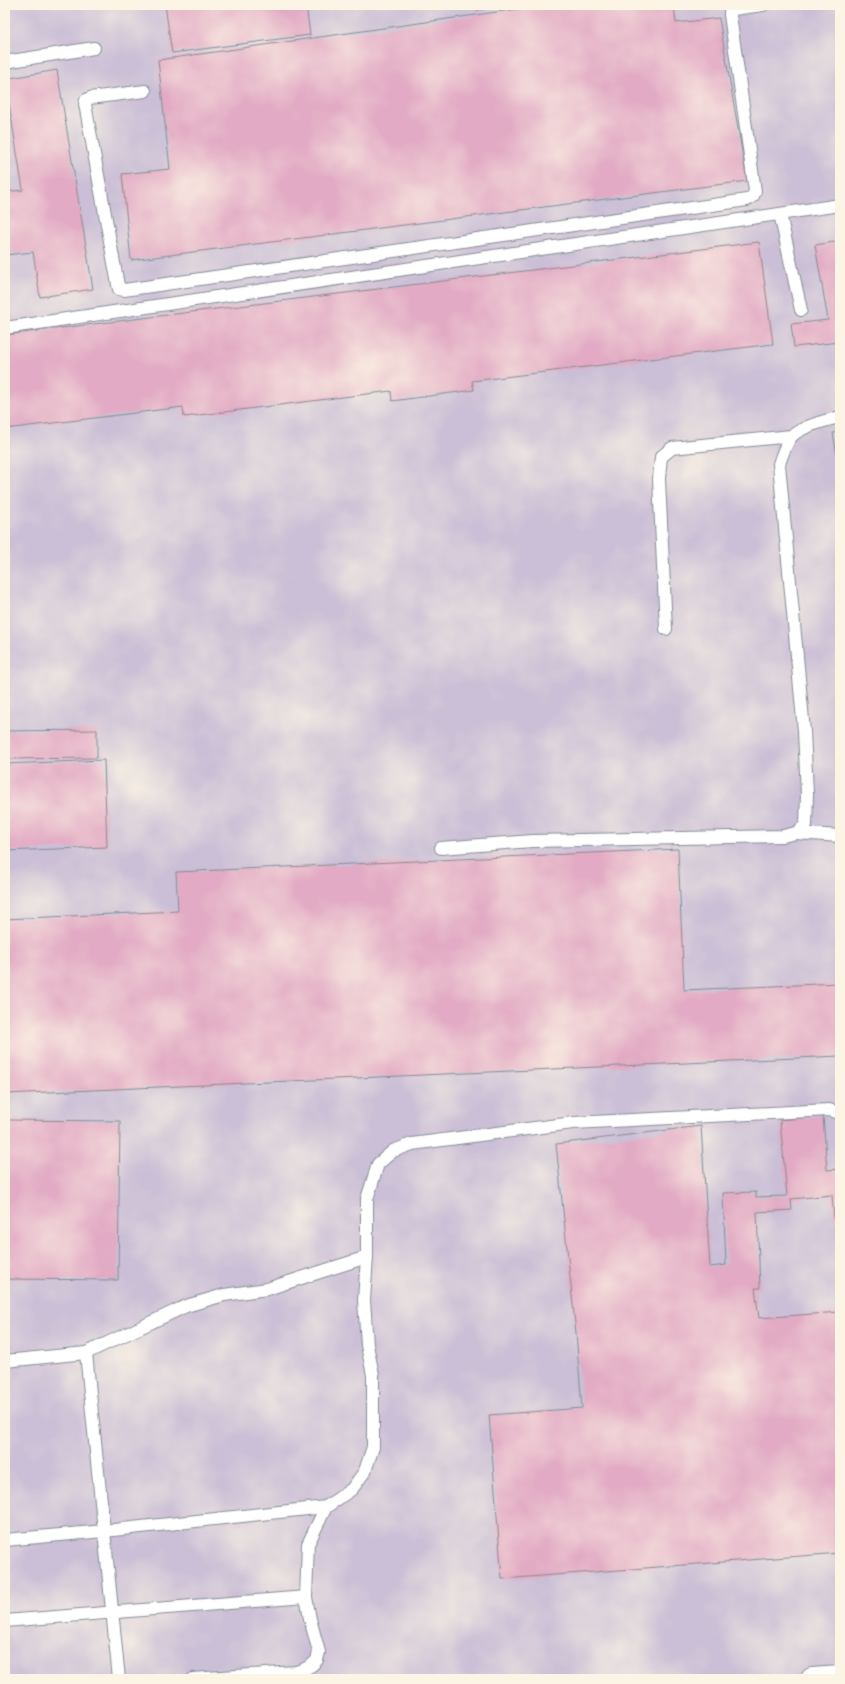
<svg xmlns="http://www.w3.org/2000/svg" width="845" height="1684" font-family="'EB Garamond',serif">
  <style>
    .industrial { fill: #cabfd6 }
    .building { fill: #e2aac4 }
    .lines { fill: none; stroke-linecap: round; stroke-linejoin: round }
    .service-casing { stroke: #868c95; stroke-width: 14 }
    .tertiary-casing { stroke: #868c95; stroke-width: 24 }
    .service { stroke: #fff; stroke-width: 12 }
    .tertiary { stroke: #fff; stroke-width: 22 }
  </style>
  <rect width="100%" height="100%" fill="#fcf5e5"/>
  <filter id="ink" filterUnits="userSpaceOnUse"><feTurbulence type="fractalNoise" baseFrequency=".025" numOctaves="2"/><feDisplacementMap in="SourceGraphic" scale="8" xChannelSelector="R" yChannelSelector="G"/><feConvolveMatrix kernelMatrix="1 2 1 2 8 2 1 2 1" color-interpolation-filters="sRGB"/></filter>
  <filter id="wash" filterUnits="userSpaceOnUse"><feTurbulence type="fractalNoise" baseFrequency=".012" numOctaves="4" result="noise"/><feDisplacementMap in="SourceGraphic" scale="16" xChannelSelector="R" yChannelSelector="G"/><feGaussianBlur stdDeviation="0.9" result="paint"/><feColorMatrix in="noise" values="0 0 0 0 0 0 0 0 0 0 0 0 0 0 0 0 0 1.4 0 .05"/><feComposite in="paint" operator="in"/></filter>
  <g filter="url(#wash)">
    <rect width="100%" height="100%" fill="#f0e8cc"/>
    <rect class="industrial" x="5" y="5" width="835" height="1674"/>
    <g id="blocks">
      <g class="building">
        <path d="M165 5H306L310 35 172 53Z"/>
        <path d="M476 5H509V6L477 10Z"/>
        <path d="M546 5H674L676 23 719 18 747 181 131 260 122 174 170 169 158 60Z"/>
        <path d="M57 70 93 289 40 297 33 252 5 255V192L23 190 5 79Z"/>
        <path d="M840 241V342L794 347 791 324 828 320 815 245Z"/>
        <path d="M759 242 773 344 472 381 474 390 392 401 391 391 184 417 183 407 5 429V335Z"/>
        <path d="M840 432V466H839L833 433Z"/>
        <path d="M97 730V758L5 759V731Z"/>
        <path d="M104 760 107 847 5 851V764Z"/>
        <path d="M678 849 684 990 840 983V1056L5 1094V919L178 911 176 872Z"/>
        <path d="M823 1116 827 1170 840 1169V1219H834L832 1195 791 1199 792 1210 757 1212 760 1288H755L759 1318 840 1312V1553L502 1579 489 1415 582 1408 576 1333 556 1144 701 1126 710 1267 726 1265 723 1193 756 1192V1197L787 1196 780 1120Z"/>
        <path d="M5 1120 120 1121 118 1280 5 1279Z"/>
      </g>
    </g>
  </g>
  <g filter="url(#ink)">
    <use href="#blocks" fill-opacity="0" stroke="#868c95" stroke-width="1"/>
    <g class="lines">
      <defs>
        <g id="service">
          <path d="M5 62 94 48"/>
          <path d="M145 91 90 98 86 100 85 104 118 285 119 289 124 290 747 200 753 196 755 191 730 15V12L733 9 763 5"/>
          <path d="M780 214 801 310"/>
          <path d="M5 328 840 205"/>
          <path d="M666 629 659 479 661 457 672 448 791 436"/>
          <path d="M796 833 840 836"/>
          <path d="M441 848 532 841 783 836 796 833 806 825 807 794 804 731 779 464C782 455 785 446 790 438 799 427 827 420 840 417"/>
          <path d="M86 1353 119 1679"/>
          <path d="M5 1361 86 1353 186 1306 224 1295 267 1289 367 1257"/>
          <path d="M5 1540 104 1531 326 1507"/>
          <path d="M5 1621 306 1597"/>
          <path d="M193 1679 295 1672 303 1670 312 1665 317 1660 319 1652 310 1619 306 1597 308 1544 326 1507 352 1489 365 1471 373 1447V1375L367 1345 364 1300 367 1257V1199L378 1164 393 1151 412 1144 573 1123 829 1110 840 1113"/>
        </g>
        <path id="tertiary" d="M812 1679 840 1677"/>
      </defs>
      <use href="#service" class="service-casing"/>
      <use href="#tertiary" class="tertiary-casing"/>
      <use href="#service" class="service"/>
      <use href="#tertiary" class="tertiary"/>
    </g>
  </g>
  <rect width="845" height="1684" fill="none" stroke="#fcf5e5" stroke-width="20"/>
</svg>
